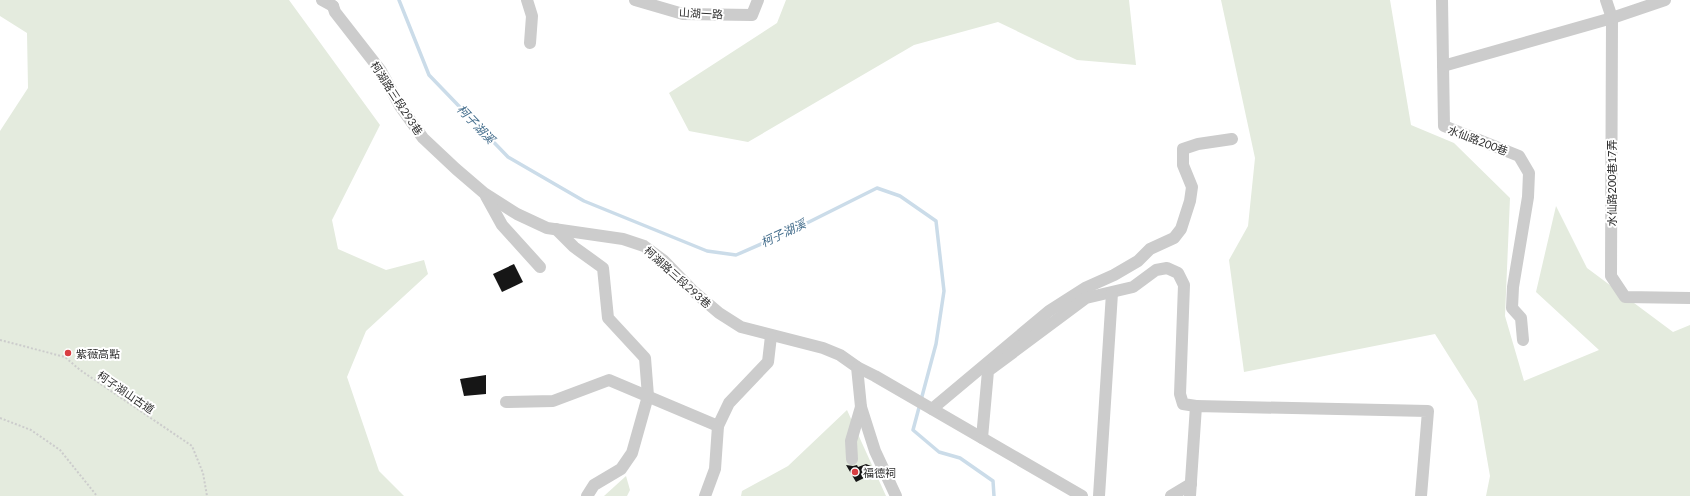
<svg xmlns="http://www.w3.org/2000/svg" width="1690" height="496" font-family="Lato,'Noto Sans TC',sans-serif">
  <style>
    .green { fill: #e4ebde }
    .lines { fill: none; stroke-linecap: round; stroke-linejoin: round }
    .stream { stroke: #cbdce9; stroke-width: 3.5 }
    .building { fill: #161616 }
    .path { stroke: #ccc; stroke-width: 2; stroke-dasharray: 2 2; stroke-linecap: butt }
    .minor { stroke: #ccc; stroke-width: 12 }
    .poi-dot { fill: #d93e42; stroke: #fff; stroke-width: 1.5 }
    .labels { text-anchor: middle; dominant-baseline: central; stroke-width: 4; stroke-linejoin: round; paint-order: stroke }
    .street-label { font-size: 11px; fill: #2f2f2f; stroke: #fff }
    .poi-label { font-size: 11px; fill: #2f2f2f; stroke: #fff; text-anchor: start }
    .water-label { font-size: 12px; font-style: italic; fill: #426c8b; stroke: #fff }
  </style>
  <rect width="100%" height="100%" fill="#fff"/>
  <g class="green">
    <path d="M0 0H289L380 125 332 220 338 249 386 270 424 260 428 274 366 331 347 377 379 471 404 496H0V131L28 88 27 33 0 16Z"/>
    <path d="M786 0H1129L1136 65 1077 60 998 22 914 45 748 142 689 131 669 93 777 23Z"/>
    <path d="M1221 0H1390L1411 125 1454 143 1510 198 1505 316 1524 381 1599 350 1536 292 1556 206 1587 268 1673 332 1690 325V496H1486L1490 476 1477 401 1435 334 1244 372 1229 260 1248 226 1255 158Z"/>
    <path d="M847 410 886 496H741L742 491 788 466Z"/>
    <path d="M626 476 630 490 627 496H604Z"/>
  </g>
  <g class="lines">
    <path class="stream" d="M399 0 429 75 508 157 584 201 707 251 736 255 791 231 877 188 900 196 936 221 944 291 936 344 913 430 939 452 960 458 993 481 994 496"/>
  </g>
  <g class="building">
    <path d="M514 264 523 282 502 292 493 274Z"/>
    <path d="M486 375V394L464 396 460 379Z"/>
    <path d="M866 464 871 466V471L866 477 856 482 846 465 853 466 857 465 858 467Z"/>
  </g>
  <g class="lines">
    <g class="path">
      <path d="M0 340 65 357 80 370 192 446 203 473 207 496"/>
      <path d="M0 418 31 430 60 450 97 496"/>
    </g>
    <g class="minor">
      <path d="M322 0 333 6"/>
      <path d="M527 0 532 16 530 43"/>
      <path d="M635 0 683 14 752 15 758 0"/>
      <path d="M1442 0 1444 126 1519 156 1529 173 1528 197 1513 287 1512 308 1521 318 1523 340"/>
      <path d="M1606 0 1612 18 1611 276 1625 297 1690 298"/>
      <path d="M333 6 335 12 381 71 400 106 423 138 456 169 484 193 517 214 547 228 623 239 644 246 663 260 692 290 719 313 741 327 823 348 840 355 857 367 861 407 875 451 896 496"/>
      <path d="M1443 66 1612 18 1665 0"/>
      <path d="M486 196 502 225 540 267"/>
      <path d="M556 229 574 247 603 268 608 318 645 358 648 396 632 453 621 469 594 485 587 496"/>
      <path d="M857 367 875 376 1082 496"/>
      <path d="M506 402 553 401 609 380 718 426 729 403 768 362 771 336"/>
      <path d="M932 409 1049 311 1085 288 1114 275 1138 261 1150 249 1174 238 1181 229 1190 201 1192 187 1183 165V149L1198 144 1232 139"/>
      <path d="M982 438 988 371 1086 298 1133 287 1156 270 1167 268 1178 273 1184 285 1180 394 1183 404 1196 406"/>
      <path d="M852 459 851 441 861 407"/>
      <path d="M705 496 715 469 718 426"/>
      <path d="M1099 496 1112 293"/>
      <path d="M1171 496 1191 484"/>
      <path d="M1190 496 1196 406 1428 411 1421 496"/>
    </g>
  </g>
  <g class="poi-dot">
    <circle cx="68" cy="353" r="4"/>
    <circle cx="855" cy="472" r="4"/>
  </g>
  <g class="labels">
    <g class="street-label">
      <text transform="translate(701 13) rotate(3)">山湖一路</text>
      <text transform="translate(397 98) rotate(57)">柯湖路三段293巷</text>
      <text transform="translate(1478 140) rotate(21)">水仙路200巷</text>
      <text transform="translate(1611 183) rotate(-90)">水仙路200巷17弄</text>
      <text transform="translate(678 277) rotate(42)">柯湖路三段293巷</text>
      <text transform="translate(126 392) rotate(34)">柯子湖山古道</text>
    </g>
    <g class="poi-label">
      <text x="76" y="353">紫薇高點</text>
      <text x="863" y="472">福德祠</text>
    </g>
    <g class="water-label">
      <text transform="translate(476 124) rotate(46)">柯子湖溪</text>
      <text transform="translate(783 233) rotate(-25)">柯子湖溪</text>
    </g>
  </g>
</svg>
